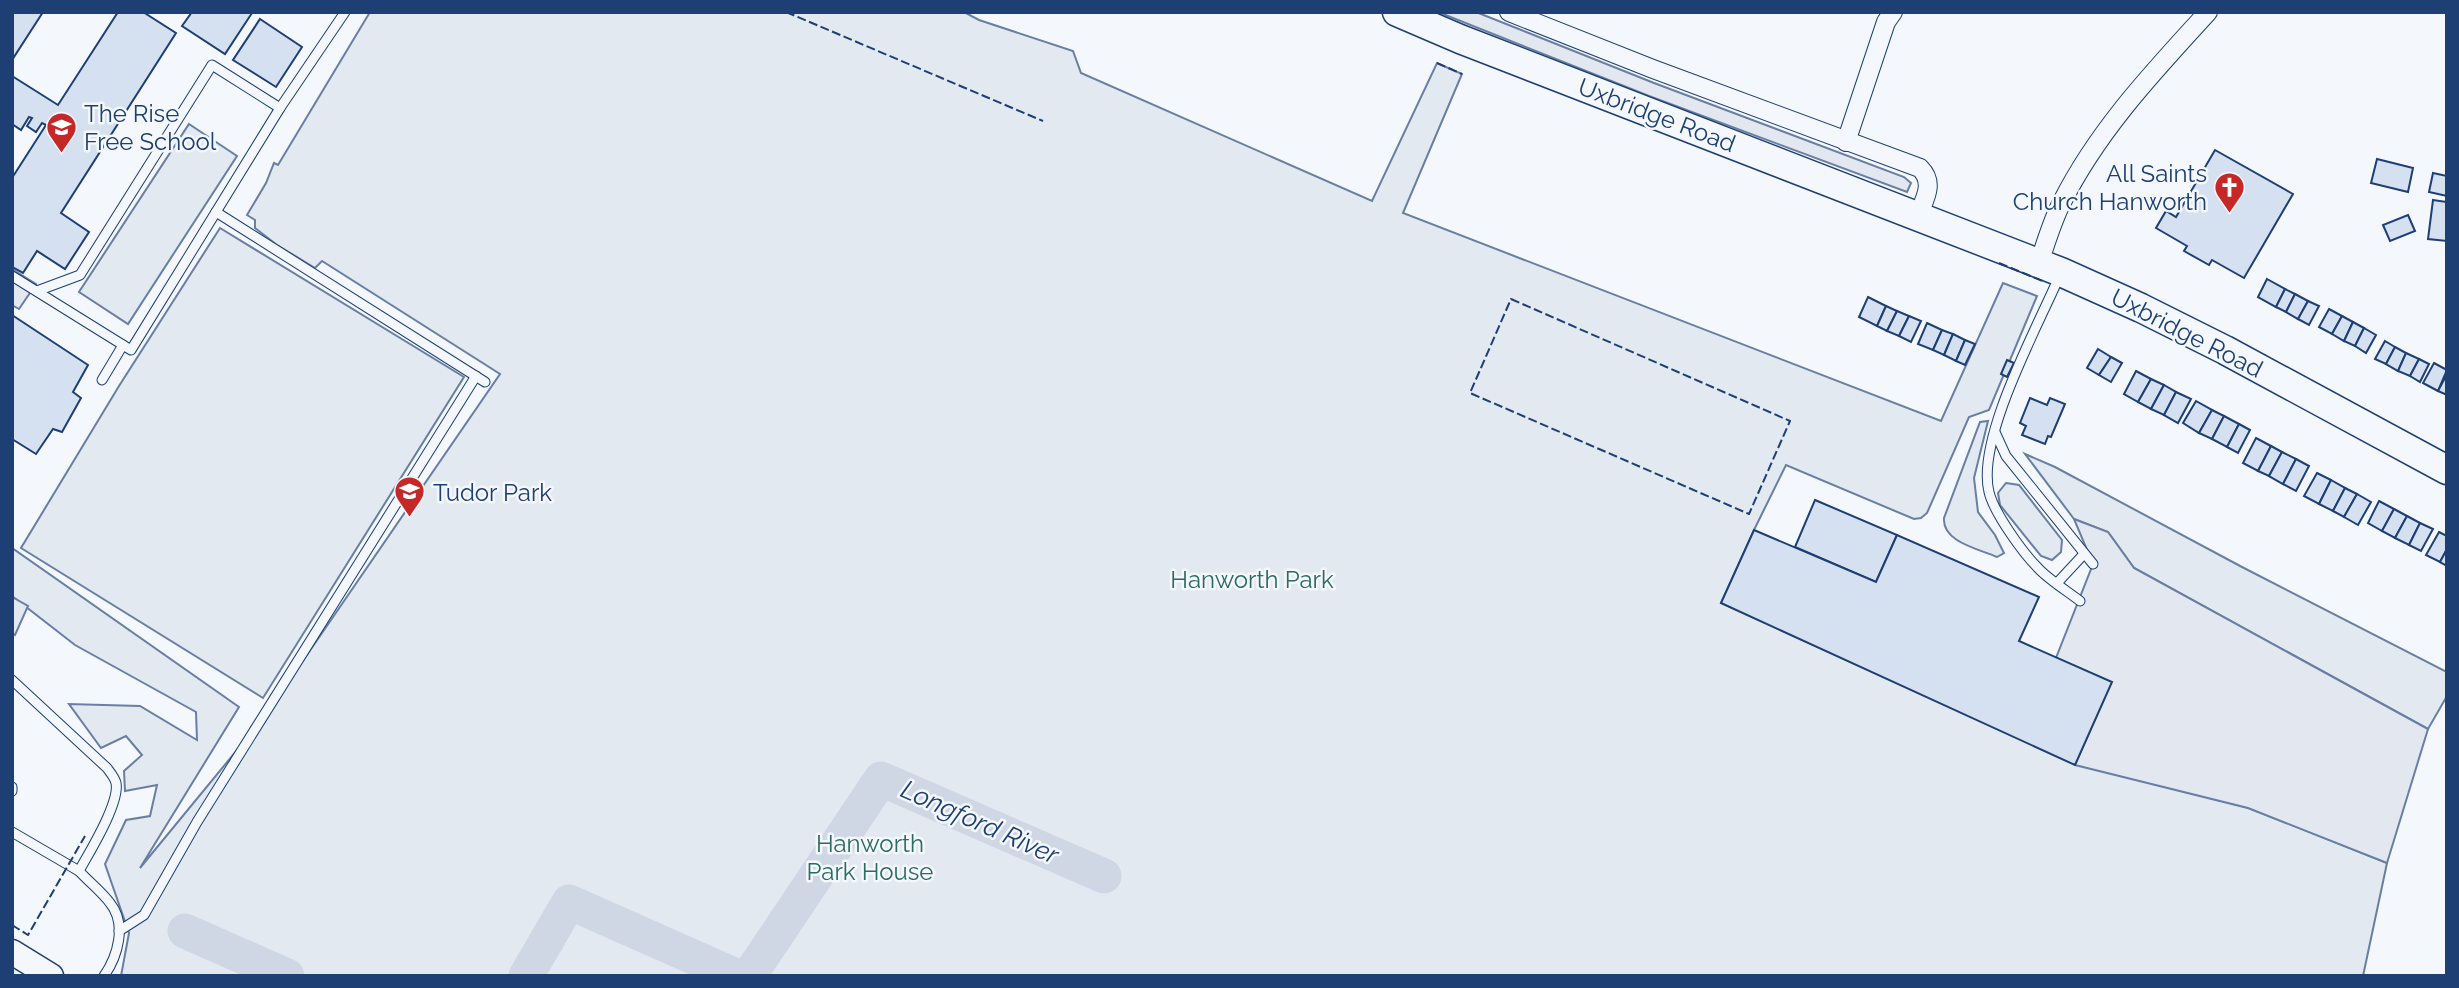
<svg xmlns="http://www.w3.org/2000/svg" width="2459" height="988" font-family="Raleway,sans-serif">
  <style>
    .green { fill: #e3e9f0; stroke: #687fa3; stroke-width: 2 }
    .parking { fill: #e3e8f0; stroke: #687fa3; stroke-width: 2 }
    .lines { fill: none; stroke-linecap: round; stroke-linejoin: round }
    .river { stroke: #cfd7e4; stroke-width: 35 }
    .building { fill: #d5e0f0; stroke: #1d3f73; stroke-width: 2 }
    .lane-casing { stroke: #1d3f73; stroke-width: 11 }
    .street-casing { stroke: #1d3f73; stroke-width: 20 }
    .secondary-casing { stroke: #1d3f73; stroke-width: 27 }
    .primary-casing { stroke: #1d3f73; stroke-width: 31 }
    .lane { stroke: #f4f7fb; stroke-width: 9 }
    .street { stroke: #f4f7fb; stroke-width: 18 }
    .secondary { stroke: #f4f7fb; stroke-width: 24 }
    .primary { stroke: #f4f7fb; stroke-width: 28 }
    .fence { stroke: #1d3f73; stroke-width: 2; stroke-dasharray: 9 3.5; stroke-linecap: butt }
    .labels { text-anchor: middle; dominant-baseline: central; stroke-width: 5; stroke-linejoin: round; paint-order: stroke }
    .poi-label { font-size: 24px; fill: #1d3f73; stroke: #f4f7fb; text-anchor: start }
    .street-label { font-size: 24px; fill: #1d3f73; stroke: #f4f7fb }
    .park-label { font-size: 24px; fill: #2c6c60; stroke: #f4f7fb }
    .water-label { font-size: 26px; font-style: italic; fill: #1d3f73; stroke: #f4f7fb }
  </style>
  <rect width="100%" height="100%" fill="#f4f7fb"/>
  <g class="green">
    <path d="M370 12H964L979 20 1073 51 1081 73 1372 201 1437 63 1462 74 1403 213 1941 421 2003 283 2037 296 1989 410 1969 417 1927 513 1921 518 1914 519 1786 465 1754 530 1721 603 2075 764 2249 808 2387 863 2363 976H121L129 933 105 864 126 820 150 816 157 785 125 791 124 771 142 755 126 736 101 748 69 704 140 706 197 740 196 712 75 645 12 596V548L239 707 140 868 265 716 500 374 322 261 315 268 277 245 255 228V220L247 215 266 183 274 163 278 165Z"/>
    <path d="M189 124 237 156 128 324 79 292Z"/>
    <path d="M220 228 464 377 263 698 21 548 119 386Z"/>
    <path d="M1988 421 1974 478 1978 512 1995 535 2004 553 1997 557C1979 549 1942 542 1944 518L1980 422Z"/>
    <path d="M2025 454 2055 467 2242 567 2447 672V696L2428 729 2134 568 2108 532 2074 519Z"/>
    <path d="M2006 483 2019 485 2062 540 2061 552 2052 560 2041 556 2000 505 1998 493Z"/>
  </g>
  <g class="parking">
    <path d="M1438 12H1476L1654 83 1904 177 1911 183 1907 192 1649 96Z"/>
    <path d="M12 269 36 284 19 309 12 305Z"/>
    <path d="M2074 519 2108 532 2134 568 2428 729 2387 863 2248 808 2075 765 2111 682 2056 658 2093 564Z"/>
    <path d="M12 597 28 606 15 635 12 633Z"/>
  </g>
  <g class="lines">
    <g class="river">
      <path d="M185 931 287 976"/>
      <path d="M526 976 569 902 736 976"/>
      <path d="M749 976 881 779 1104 876"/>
    </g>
  </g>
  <g class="building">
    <path d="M12 12H43L12 60Z"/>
    <path d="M118 12H143L176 33 61 213 89 232 65 269 37 251 23 273 12 267V178L46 125 42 123 36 132 27 126 32 118 29 117 21 130 12 124V76L58 105Z"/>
    <path d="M192 12H250L252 13 225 54 182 26Z"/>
    <path d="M260 19 302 47 276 87 233 60Z"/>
    <path d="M2215 150 2293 194 2244 278 2212 260 2209 265 2184 251 2187 246 2156 228 2166 211 2176 217Z"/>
    <path d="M2377 159 2413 168 2408 192 2371 183Z"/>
    <path d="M2433 173 2447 176V196L2429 192Z"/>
    <path d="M2433 200 2447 202V241L2428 239Z"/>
    <path d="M2408 215 2415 231 2390 241 2383 225Z"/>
    <path d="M2267 279 2285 289 2276 307 2258 297Z"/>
    <path d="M2285 289 2295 294 2286 312 2276 307Z"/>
    <path d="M2295 294 2308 301 2298 319 2286 312Z"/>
    <path d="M1868 297 1886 306 1877 326 1859 317Z"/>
    <path d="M2308 301 2319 306 2309 325 2298 319Z"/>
    <path d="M1886 306 1897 311 1887 331 1877 326Z"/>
    <path d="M2329 309 2342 316 2332 334 2319 327Z"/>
    <path d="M1897 311 1909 316 1899 336 1887 331Z"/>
    <path d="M12 315 88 365 73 392 81 398 62 432 53 429 36 454 12 439Z"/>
    <path d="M1909 316 1921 321 1911 342 1899 336Z"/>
    <path d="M2342 316 2353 322 2344 341 2332 334Z"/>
    <path d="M2353 322 2364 328 2355 346 2344 341Z"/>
    <path d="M1927 323 1942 330 1933 350 1918 344Z"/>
    <path d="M2364 328 2376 335 2366 353 2355 346Z"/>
    <path d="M1942 330 1953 334 1944 355 1933 350Z"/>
    <path d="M1953 334 1965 340 1956 361 1944 355Z"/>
    <path d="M1965 340 1975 344 1965 365 1956 361Z"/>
    <path d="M2385 341 2395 347 2386 364 2375 359Z"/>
    <path d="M2395 347 2406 353 2398 371 2386 364Z"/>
    <path d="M2098 349 2111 357 2099 375 2087 368Z"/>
    <path d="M2406 353 2419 359 2410 376 2398 371Z"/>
    <path d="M2111 357 2122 363 2111 382 2099 375Z"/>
    <path d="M2419 359 2429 364 2420 382 2410 376Z"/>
    <path d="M2007 360 2014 363 2007 377 2001 374Z"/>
    <path d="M2434 363 2447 370 2438 391 2423 383Z"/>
    <path d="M2136 371 2151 379 2138 402 2124 394Z"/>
    <path d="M2447 374V395L2438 391Z"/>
    <path d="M2151 379 2164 385 2151 409 2138 402Z"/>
    <path d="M2164 385 2176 392 2164 415 2151 409Z"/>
    <path d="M2176 392 2191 399 2178 423 2164 415Z"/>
    <path d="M2030 398 2047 405 2050 398 2065 404 2051 437 2048 436 2045 444 2022 435 2026 426 2020 423Z"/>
    <path d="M2196 401 2212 410 2199 433 2183 423Z"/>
    <path d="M2212 410 2224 416 2212 439 2199 433Z"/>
    <path d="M2224 416 2239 424 2227 447 2212 439Z"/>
    <path d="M2239 424 2250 430 2238 453 2227 447Z"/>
    <path d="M2256 438 2271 446 2258 471 2243 463Z"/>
    <path d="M2271 446 2282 452 2269 476 2258 471Z"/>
    <path d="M2282 452 2296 459 2283 484 2269 476Z"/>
    <path d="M2296 459 2309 466 2296 491 2283 484Z"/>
    <path d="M2317 473 2331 480 2319 504 2304 496Z"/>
    <path d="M2331 480 2345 488 2333 511 2319 504Z"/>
    <path d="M2345 488 2357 494 2344 517 2333 511Z"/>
    <path d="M2357 494 2371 502 2358 525 2344 517Z"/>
    <path d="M1815 500 1897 535 1876 582 1795 547Z"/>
    <path d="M2379 501 2394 509 2382 531 2368 523Z"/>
    <path d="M2394 509 2407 516 2395 538 2382 531Z"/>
    <path d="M2407 516 2420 523 2409 545 2395 538Z"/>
    <path d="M2420 523 2433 529 2421 551 2409 545Z"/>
    <path d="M1754 530 1876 582 1897 535 2039 597 2019 641 2112 682 2075 765 1721 603Z"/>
    <path d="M2439 532 2447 536V549L2440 562 2426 555Z"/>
    <path d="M2447 549V566L2440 562Z"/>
  </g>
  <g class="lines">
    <defs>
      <g id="lane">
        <path d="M216 212 485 382"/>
        <path d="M12 276 131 350 280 108 345 12"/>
        <path d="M2059 277C2037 328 1976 439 1989 492 1994 513 2023 553 2038 568 2048 579 2067 591 2080 601"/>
        <path d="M37 291 80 275 212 65 280 108"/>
        <path d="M102 380 123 345"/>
        <path d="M1995 432 2006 456 2093 564"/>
        <path d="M2058 582 2084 554"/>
        <path d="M12 680 107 768C110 772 115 778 116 783 120 803 89 853 79 871 89 882 101 891 110 903 127 924 118 956 104 976"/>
        <path d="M12 787V791"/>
        <path d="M12 832 79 871"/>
        <path d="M119 931 144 915 197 822 476 376"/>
      </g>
      <g id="street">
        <path d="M1509 12 1653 69 1920 168C1935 183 1925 198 1918 216"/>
        <path d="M1846 142 1886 22 1893 12"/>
        <path d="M2039 263C2046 243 2052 221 2062 202 2098 130 2154 71 2208 12"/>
      </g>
      <path id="secondary" d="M12 952 51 976"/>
      <path id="primary" d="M1397 12 1460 39 2061 272 2141 308 2225 350 2447 470"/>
    </defs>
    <use href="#lane" class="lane-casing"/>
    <use href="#street" class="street-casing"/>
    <use href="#secondary" class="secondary-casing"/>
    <use href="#primary" class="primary-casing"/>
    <use href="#lane" class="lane"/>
    <use href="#street" class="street"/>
    <use href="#secondary" class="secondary"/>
    <use href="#primary" class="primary"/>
    <g class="fence">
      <path d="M786 12 1043 121"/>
      <path d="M1437 63 1462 74"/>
      <path d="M1999 263 2045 282"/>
      <path d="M1511 299 1790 421 1749 514 1470 393Z"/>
      <path d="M12 925 28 935 85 836"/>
    </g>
  </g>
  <defs>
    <symbol id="school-pin" viewBox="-11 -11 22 30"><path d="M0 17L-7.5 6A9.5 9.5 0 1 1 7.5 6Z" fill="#c62828" stroke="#f4f7fb"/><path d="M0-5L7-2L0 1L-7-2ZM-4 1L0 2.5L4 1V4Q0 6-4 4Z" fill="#fff"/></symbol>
    <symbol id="church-pin" viewBox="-11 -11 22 30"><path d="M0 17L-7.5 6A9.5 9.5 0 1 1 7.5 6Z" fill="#c62828" stroke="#f4f7fb"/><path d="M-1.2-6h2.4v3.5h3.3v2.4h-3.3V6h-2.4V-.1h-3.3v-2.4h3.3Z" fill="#fff"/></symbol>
  </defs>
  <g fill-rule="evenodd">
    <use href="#school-pin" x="44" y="110" width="35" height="47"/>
    <use href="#church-pin" x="2212" y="170" width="35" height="47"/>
    <use href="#school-pin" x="392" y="474" width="35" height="47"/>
  </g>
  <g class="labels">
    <g class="poi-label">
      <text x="84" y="113">The Rise<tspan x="84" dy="28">Free School</tspan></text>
      <text x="2207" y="173" text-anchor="end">All Saints<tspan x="2207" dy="28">Church Hanworth</tspan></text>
      <text x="433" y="492">Tudor Park</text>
    </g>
    <g class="street-label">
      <text transform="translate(1657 115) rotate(21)">Uxbridge Road</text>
      <text transform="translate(2187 333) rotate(27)">Uxbridge Road</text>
    </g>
    <g class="park-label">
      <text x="1252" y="579">Hanworth Park</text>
      <text x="870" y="843">Hanworth<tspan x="870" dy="28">Park House</tspan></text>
    </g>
    <g class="water-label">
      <text transform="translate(980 822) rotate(24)">Longford River</text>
    </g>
  </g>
  <rect width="2459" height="988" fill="none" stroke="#1d3f73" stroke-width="28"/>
</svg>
